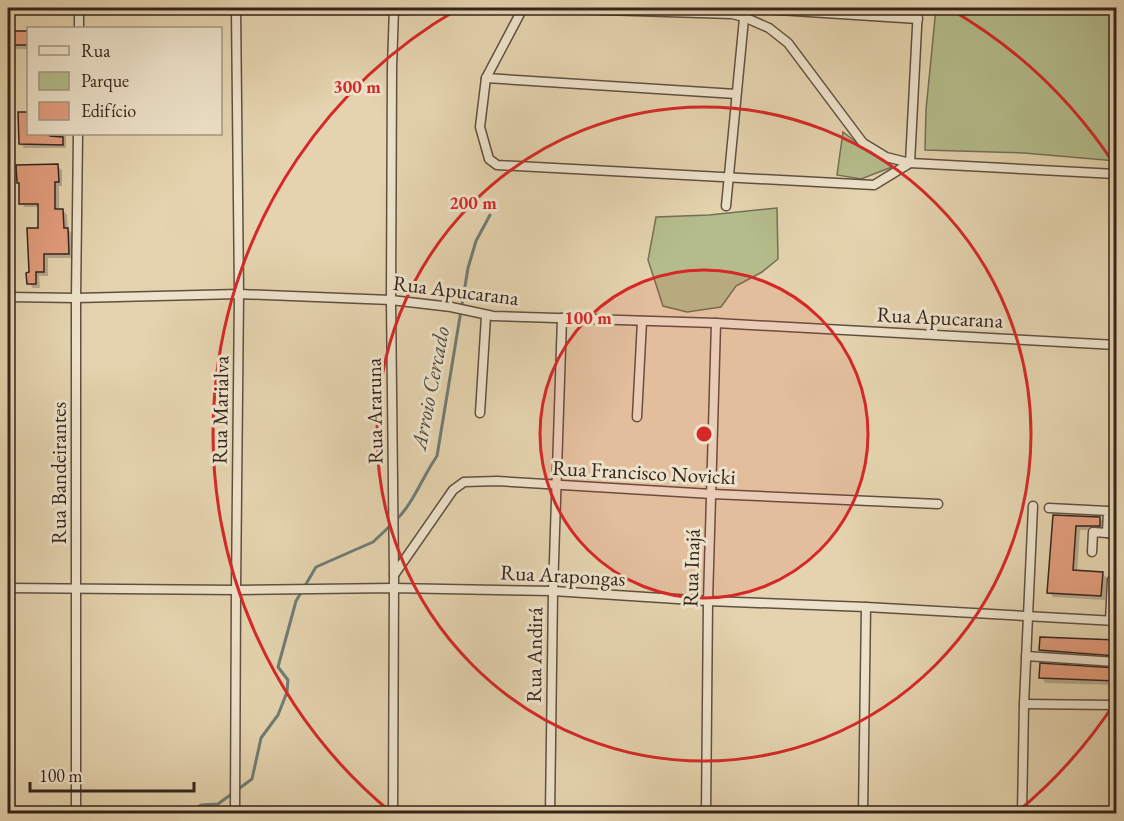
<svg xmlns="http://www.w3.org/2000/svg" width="1124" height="821" font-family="'EB Garamond',serif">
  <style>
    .green { fill: #b4bc8b; stroke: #747054; stroke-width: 1.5 }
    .shadow { fill: #0003 }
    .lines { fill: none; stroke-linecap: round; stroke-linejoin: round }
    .stream { stroke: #6f7c75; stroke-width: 3 }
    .building { fill: #e39d7d; stroke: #34241c; stroke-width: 1.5 }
    .street-casing { stroke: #605040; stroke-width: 11 }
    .street { stroke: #ede2ca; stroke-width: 8 }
    .ring { fill: none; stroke: #d62828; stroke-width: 3 }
    .labels { text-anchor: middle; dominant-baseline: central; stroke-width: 6; stroke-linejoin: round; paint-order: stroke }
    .street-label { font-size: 21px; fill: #34241c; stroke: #ede2ca }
    .water-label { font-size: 22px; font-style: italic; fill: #4c4941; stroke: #ede2ca }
    .centre { fill: #d62828; stroke: #ede2ca; stroke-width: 3 }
    .ring-label { font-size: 18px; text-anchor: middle; font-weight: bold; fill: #d62828; stroke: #ede2ca; stroke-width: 6; stroke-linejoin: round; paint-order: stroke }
  </style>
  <rect width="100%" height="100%" fill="#e4d3ae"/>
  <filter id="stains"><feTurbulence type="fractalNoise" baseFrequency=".00333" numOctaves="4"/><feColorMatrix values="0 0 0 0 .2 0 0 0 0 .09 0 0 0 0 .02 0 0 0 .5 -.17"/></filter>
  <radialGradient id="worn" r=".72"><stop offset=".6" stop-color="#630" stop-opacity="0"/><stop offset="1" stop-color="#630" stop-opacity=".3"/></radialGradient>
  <g class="green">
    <path d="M936 8H1116V161L1024 153 925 150 926 110Z"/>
    <path d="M843 132 865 149 892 167 861 179 837 175Z"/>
    <path d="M777 208 778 259 762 272 736 286 721 307 687 312 663 306 648 260 656 217 709 215Z"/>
  </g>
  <g class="shadow">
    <path d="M27 31H28V49H8L9 63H8V35L27 32Z"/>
    <path d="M20 114H28V134H66V148H24L21 144Z"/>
    <path d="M57 166 62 170V186H59V210H63L67 215 68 229 72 234 73 258H48V276H39L40 288H33L29 283 40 230V207H25L21 203Z"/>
    <path d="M1054 516 1100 518 1104 523V530H1080L1077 572 1102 573 1107 578 1105 600 1053 597 1049 592Z"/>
    <path d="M1041 639 1116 641V660L1046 655 1041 650Z"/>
    <path d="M1116 670V685L1046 683 1041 678Z"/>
  </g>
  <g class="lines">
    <g class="stream">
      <path d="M396 520C413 504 423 476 437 456L468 268 476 241 490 215"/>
      <path d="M187 814 201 805 218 804 252 779 261 738 278 715 287 692 288 680 278 667 296 601 316 567 373 542 391 525"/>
    </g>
  </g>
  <g class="building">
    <path d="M11 31H28V45H12Z"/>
    <path d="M18 112H28V134H50V136L63 137V145L19 144Z"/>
    <path d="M58 164 59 182H55V209H63L64 228H68L69 254H44V272H36V284H27L26 273 29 272 27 228H38V204H19V183H17L16 165Z"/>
    <path d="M1053 515 1100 517V526H1076L1073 570 1103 572 1101 596 1047 593Z"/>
    <path d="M1040 637 1116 640V656L1039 650Z"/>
    <path d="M1040 663 1116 668V681L1039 678Z"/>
  </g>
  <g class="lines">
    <defs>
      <g id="street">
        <path d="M249 8 394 10 495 8"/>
        <path d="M523 8 486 78 480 127 489 159 497 165 874 185 910 163"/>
        <path d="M537 8 732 14 744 17 769 28 788 43 863 143 886 157 910 163 1116 174"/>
        <path d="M745 8 918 19"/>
        <path d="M79 28V8"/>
        <path d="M486 78 736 94"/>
        <path d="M910 163 918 8"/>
        <path d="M726 206 745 8"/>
        <path d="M8 297 76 298 239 294 391 300 451 307 493 316 716 323 1116 345"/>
        <path d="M480 413 486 316"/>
        <path d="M637 417 642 321"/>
        <path d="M1049 508 1108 511 1107 533 1116 534"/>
        <path d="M1092 552 1093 532 1107 533"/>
        <path d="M394 575 453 490 464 482 497 481 712 494 938 504"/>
        <path d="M8 588 236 590 393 588 553 591 708 601 866 607 1116 621"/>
        <path d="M1110 621 1112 580 1116 581"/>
        <path d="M1026 656 1116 662"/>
        <path d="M1024 704 1113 705"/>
        <path d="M76 814V298L78 134"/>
        <path d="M235 814 236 590 239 294 236 8"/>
        <path d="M393 814 394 575 391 300 392 67 394 8"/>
        <path d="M550 814 553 591 562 318"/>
        <path d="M706 814 708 601 716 323"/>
        <path d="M863 814 866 607"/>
        <path d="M1022 814 1024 704 1033 506"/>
      </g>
    </defs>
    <use href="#street" class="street-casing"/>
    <use href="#street" class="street"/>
  </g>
  <circle cx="704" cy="434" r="164" fill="#d62828" fill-opacity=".12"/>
  <g class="ring">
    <circle cx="704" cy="434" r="164"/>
    <circle cx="704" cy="434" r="327"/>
    <path d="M1116 701A491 491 0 0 1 1016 813M392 813A491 491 0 0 1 458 9M950 9A491 491 0 0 1 1116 167"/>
  </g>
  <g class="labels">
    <g class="street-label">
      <text transform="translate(456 290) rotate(7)">Rua Apucarana</text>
      <text transform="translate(940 317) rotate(3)">Rua Apucarana</text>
      <text transform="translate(220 410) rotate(-89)">Rua Marialva</text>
      <text transform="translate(374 411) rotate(-91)">Rua Araruna</text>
      <text transform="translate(644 472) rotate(3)">Rua Francisco Novicki</text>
      <text transform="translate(58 473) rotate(-90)">Rua Bandeirantes</text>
      <text transform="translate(691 568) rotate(-88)">Rua Inajá</text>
      <text transform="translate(563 575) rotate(3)">Rua Arapongas</text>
      <text transform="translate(534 655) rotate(-89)">Rua Andirá</text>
    </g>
    <g class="water-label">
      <text transform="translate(430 388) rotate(-79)">Arroio Cercado</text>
    </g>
  </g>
  <circle cx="704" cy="434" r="9" class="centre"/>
  <g class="ring-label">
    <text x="357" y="93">300 m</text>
    <text x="473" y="209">200 m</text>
    <text x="588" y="324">100 m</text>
  </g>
  <rect width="1124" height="821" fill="none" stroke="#e4d3ae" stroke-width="30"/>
  <rect x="9" y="9" width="1106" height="803" fill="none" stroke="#34241c" stroke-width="3"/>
  <rect x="15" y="15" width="1094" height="791" fill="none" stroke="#34241c" stroke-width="1.5"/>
  <rect x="27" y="27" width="195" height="108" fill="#ede2ca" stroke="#a39684" stroke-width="1.5"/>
  <rect x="39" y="46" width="30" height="9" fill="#ede2ca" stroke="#a39684" stroke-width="1.5"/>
  <text x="81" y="57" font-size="18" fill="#34241c">Rua</text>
  <rect x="39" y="72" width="30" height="18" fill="#b4bc8b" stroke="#a39684" stroke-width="1.5"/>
  <text x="81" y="87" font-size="18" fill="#34241c">Parque</text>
  <rect x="39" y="102" width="30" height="18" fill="#e39d7d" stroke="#a39684" stroke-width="1.5"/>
  <text x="81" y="117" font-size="18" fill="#34241c">Edifício</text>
  <path d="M30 782v9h164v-9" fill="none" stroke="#34241c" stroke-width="3"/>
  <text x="39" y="782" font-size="18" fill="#34241c" stroke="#ede2ca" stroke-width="4.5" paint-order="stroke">100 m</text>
  <rect width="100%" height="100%" filter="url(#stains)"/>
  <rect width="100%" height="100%" fill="url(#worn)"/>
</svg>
